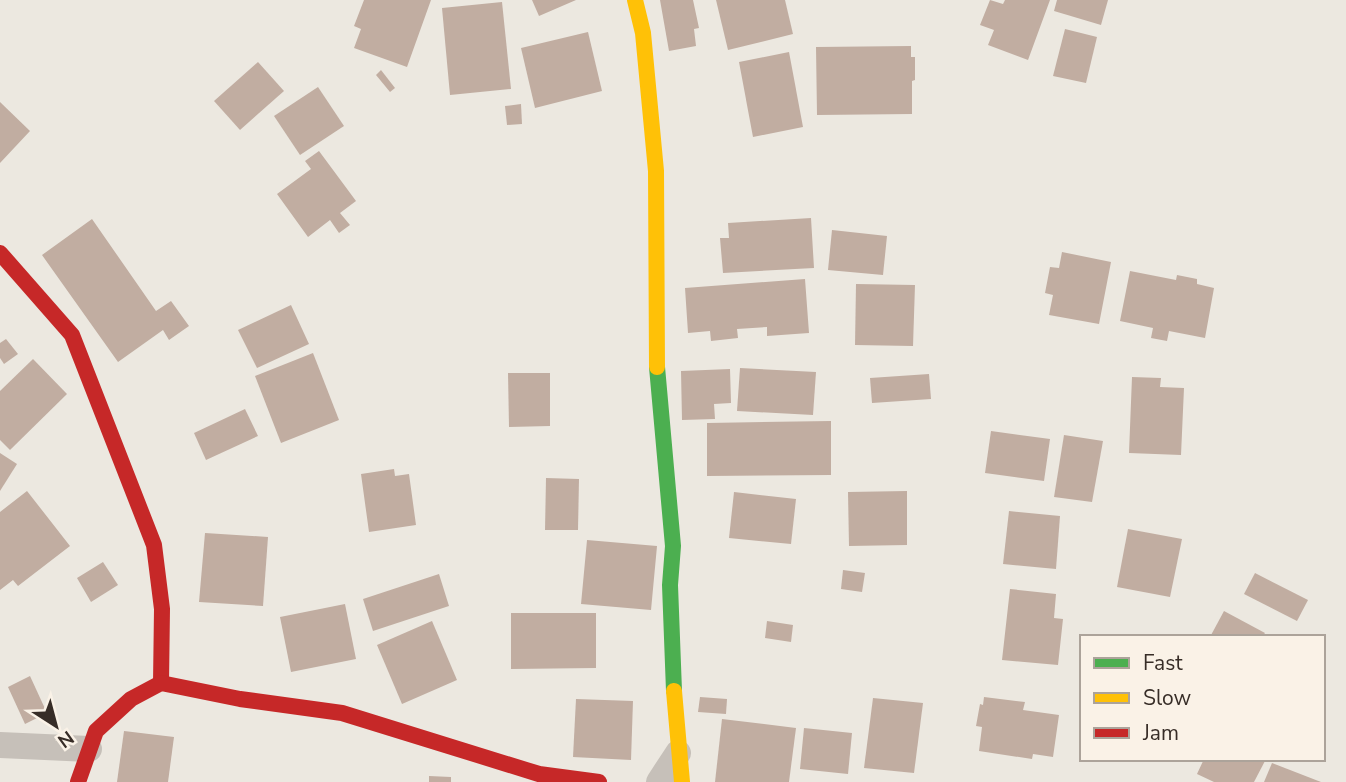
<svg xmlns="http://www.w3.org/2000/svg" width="1346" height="782" font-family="'Nunito Sans',sans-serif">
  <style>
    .building { fill: #c1ada1 }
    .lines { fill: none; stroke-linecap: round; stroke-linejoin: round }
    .street { stroke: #c6c0b9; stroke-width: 26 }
    .fast { stroke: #4caf50; stroke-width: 16 }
    .slow { stroke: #ffc107; stroke-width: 16 }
    .jam { stroke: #c62828; stroke-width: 16 }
  </style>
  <rect width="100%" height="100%" fill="#ece8e0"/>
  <g class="building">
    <path d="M364 0H431L407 67 354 48 361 29 354 26Z"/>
    <path d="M532 0H576L539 16Z"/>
    <path d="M660 0H693L699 28 694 29 696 46 669 51Z"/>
    <path d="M716 0H785L793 34 728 50Z"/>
    <path d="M990 0 1003 4 1005 0H1050L1028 60 988 45 994 30 980 25Z"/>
    <path d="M1057 0H1108L1101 25 1054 11Z"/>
    <path d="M502 2 511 89 450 95 442 8Z"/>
    <path d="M1065 29 1097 37 1086 83 1053 76Z"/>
    <path d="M588 32 602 91 535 108 521 48Z"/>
    <path d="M911 46V57H915V80L912 81V114L817 115 816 47Z"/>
    <path d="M789 52 803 127 753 137 739 62Z"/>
    <path d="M258 62 284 91 240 130 214 101Z"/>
    <path d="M381 70 395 88 390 92 376 75Z"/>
    <path d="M318 87 344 126 300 155 274 116Z"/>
    <path d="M0 102 30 131 0 163Z"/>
    <path d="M521 104 522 124 507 125 505 106Z"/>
    <path d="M319 151 356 201 340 213 350 225 339 233 330 220 308 237 277 194 311 169 305 161Z"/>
    <path d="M811 218 814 268 723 273 720 238H729L728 223Z"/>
    <path d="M92 219 156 311 171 301 189 326 169 340 163 330 118 362 42 255Z"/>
    <path d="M832 230 887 236 883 275 828 270Z"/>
    <path d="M1062 252 1111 262 1099 324 1049 315 1053 295 1045 293 1050 267 1059 268Z"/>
    <path d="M1130 271 1176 280 1177 275 1197 279V284L1214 288 1205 338 1169 331 1167 341 1151 338 1153 328 1120 321Z"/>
    <path d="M805 279 809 333 767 336V327L737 329 738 338 711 341 710 331 688 333 685 288Z"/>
    <path d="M856 284 915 285 913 346 855 345Z"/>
    <path d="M291 305 309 344 257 368 238 330Z"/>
    <path d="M6 339 18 354 4 364 0 358V343Z"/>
    <path d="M313 353 339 420 281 443 255 376Z"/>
    <path d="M33 359 67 394 10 450 0 440V391Z"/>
    <path d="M740 368 816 372 813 415 737 411Z"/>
    <path d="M730 369 731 403 714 404 715 419 682 420 681 371Z"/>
    <path d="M508 373H550V426L509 427Z"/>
    <path d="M929 374 931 399 872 403 870 378Z"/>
    <path d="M1132 377 1161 378 1160 387 1184 388 1181 455 1129 453Z"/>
    <path d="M245 409 258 436 206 460 194 433Z"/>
    <path d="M831 421V475L707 476V423Z"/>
    <path d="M991 431 1050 439 1044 481 985 473Z"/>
    <path d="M1064 435 1103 441 1092 502 1054 497Z"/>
    <path d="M0 453 17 464 0 491Z"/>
    <path d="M394 469 395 476 409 474 416 525 369 532 361 474Z"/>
    <path d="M546 478 579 479 578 530H545Z"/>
    <path d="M27 491 70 546 18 586 13 580 0 590V512Z"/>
    <path d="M907 491V545L849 546 848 492Z"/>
    <path d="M734 492 796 499 791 544 729 538Z"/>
    <path d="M1009 511 1060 516 1056 569 1003 564Z"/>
    <path d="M1128 529 1182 539 1170 597 1117 587Z"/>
    <path d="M205 533 268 537 263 606 199 602Z"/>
    <path d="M587 540 657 546 651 610 581 604Z"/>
    <path d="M103 562 118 585 91 602 77 578Z"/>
    <path d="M843 570 865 573 862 592 841 589Z"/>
    <path d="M1255 573 1308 600 1297 621 1244 594Z"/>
    <path d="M439 574 449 606 373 631 363 599Z"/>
    <path d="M1010 589 1056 594 1054 618 1063 619 1058 665 1002 660Z"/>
    <path d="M345 604 356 659 291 672 280 617Z"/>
    <path d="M1224 611 1265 633 1262 637H1210Z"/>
    <path d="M511 613H596V668L511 669Z"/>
    <path d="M432 621 457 680 402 704 377 645Z"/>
    <path d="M767 621 793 625 791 642 765 638Z"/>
    <path d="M30 676 47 713 25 724 8 687Z"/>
    <path d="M700 697 727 699 726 714 698 712Z"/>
    <path d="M984 697 1025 702 1023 710 1059 715 1053 757 1033 754 1032 759 979 751 982 727 976 726 980 704 983 705Z"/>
    <path d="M873 698 923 703 914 773 864 768Z"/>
    <path d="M576 699 633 701 631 760 573 757Z"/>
    <path d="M722 719 796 728 789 782H715Z"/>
    <path d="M804 728 852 733 848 774 800 769Z"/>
    <path d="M124 731 174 737 168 782H117Z"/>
    <path d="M1204 759H1266L1254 782H1214L1197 774Z"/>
    <path d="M1272 763 1321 782H1264Z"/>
    <path d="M429 776 451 777V782H429Z"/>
  </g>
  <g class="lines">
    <g class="street">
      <path d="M0 745 89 749"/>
      <path d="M659 782 678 753"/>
    </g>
    <path class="fast" d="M657 367 673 546 670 585 674 691"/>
    <g class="slow">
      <path d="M635 0 643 33 656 171 657 367"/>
      <path d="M674 691 682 782"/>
    </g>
    <g class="jam">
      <path d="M0 253 72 335 154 545 162 609 161 683"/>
      <path d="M78 782 96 731 131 699 161 683 240 699 342 713 539 774 599 782"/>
    </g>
  </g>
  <rect x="1080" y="635" width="245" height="126" fill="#faf2e7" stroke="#aca39a" stroke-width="2"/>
  <rect x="1094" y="658" width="35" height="10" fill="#4caf50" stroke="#aca39a" stroke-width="2"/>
  <text x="1143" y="670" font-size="21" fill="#372d27">Fast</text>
  <rect x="1094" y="693" width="35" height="10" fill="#ffc107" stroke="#aca39a" stroke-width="2"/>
  <text x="1143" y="705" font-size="21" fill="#372d27">Slow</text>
  <rect x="1094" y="728" width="35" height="10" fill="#c62828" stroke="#aca39a" stroke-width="2"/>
  <text x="1143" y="740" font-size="21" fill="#372d27">Jam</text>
  <g transform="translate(56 726) rotate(144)" stroke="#faf2e7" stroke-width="5" paint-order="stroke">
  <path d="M0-5L12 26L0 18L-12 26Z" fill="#372d27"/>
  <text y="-10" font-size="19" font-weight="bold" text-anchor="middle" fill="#372d27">N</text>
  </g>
</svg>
